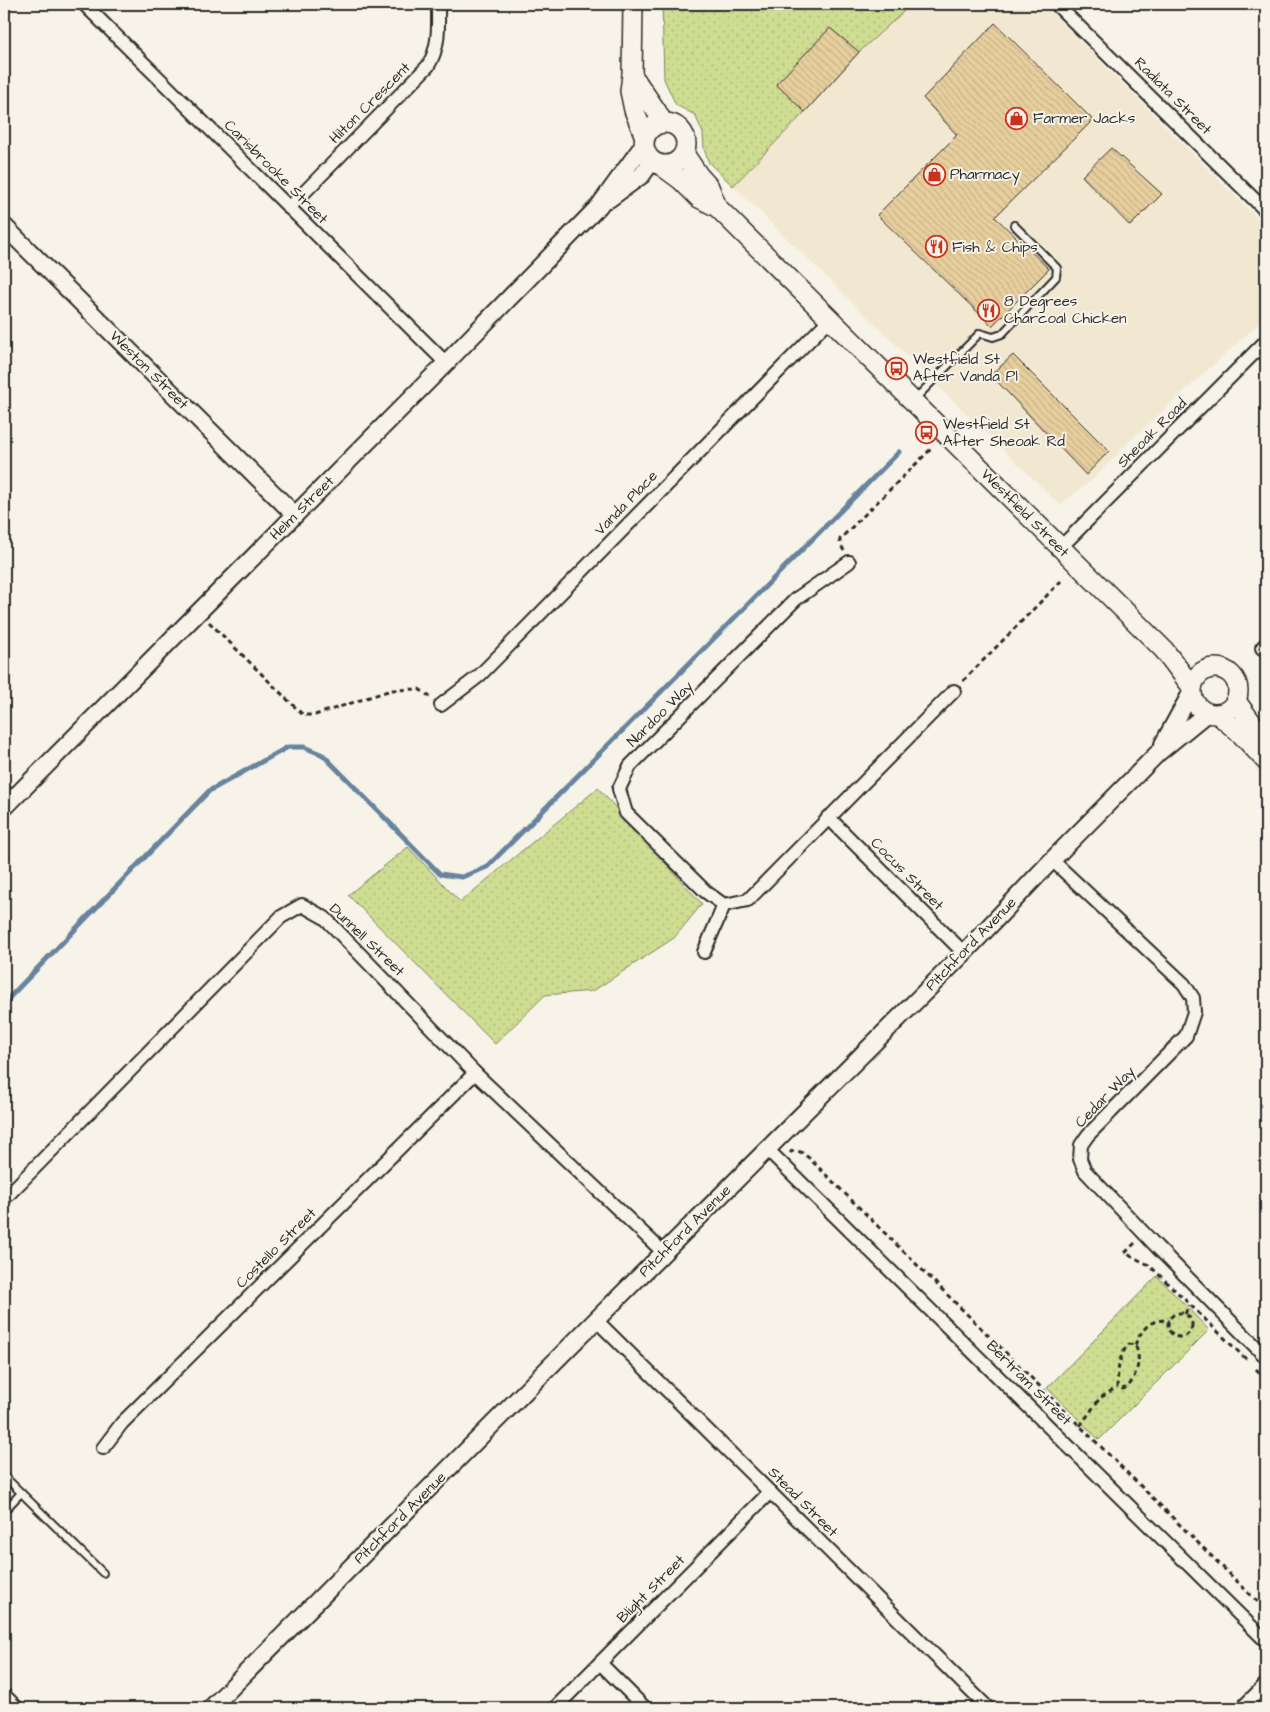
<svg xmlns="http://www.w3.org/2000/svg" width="1270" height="1712" font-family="'Architects Daughter',sans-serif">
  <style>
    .built { fill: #f2e8d2 }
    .park { fill: url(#park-dots); stroke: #7c845e }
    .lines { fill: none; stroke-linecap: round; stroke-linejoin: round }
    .stream { stroke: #67839e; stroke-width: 5 }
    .building { fill: url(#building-back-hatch); stroke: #2b2b2b }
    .service-casing { stroke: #2b2b2b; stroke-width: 10 }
    .minor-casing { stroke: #2b2b2b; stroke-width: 16 }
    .tertiary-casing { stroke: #2b2b2b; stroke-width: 20 }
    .secondary-casing { stroke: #2b2b2b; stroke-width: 22 }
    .path { stroke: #2b2b2b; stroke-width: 3; stroke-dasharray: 5 4; stroke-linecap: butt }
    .service { stroke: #f7f3e8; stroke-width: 6 }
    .minor { stroke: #f7f3e8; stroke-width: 12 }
    .tertiary { stroke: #f7f3e8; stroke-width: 16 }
    .secondary { stroke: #f7f3e8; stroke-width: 19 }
    .labels { text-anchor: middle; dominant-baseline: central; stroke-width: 4; stroke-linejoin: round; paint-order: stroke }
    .street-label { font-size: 15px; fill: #2b2b2b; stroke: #f7f3e8 }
    .poi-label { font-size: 15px; fill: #2b2b2b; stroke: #f7f3e8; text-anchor: start }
  </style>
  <defs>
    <pattern id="park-dots" width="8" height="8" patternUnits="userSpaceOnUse" patternTransform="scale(1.25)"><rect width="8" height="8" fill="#cedd91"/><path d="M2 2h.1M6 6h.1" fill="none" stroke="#b1be7d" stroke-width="1.8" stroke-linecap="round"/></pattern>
    <pattern id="building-back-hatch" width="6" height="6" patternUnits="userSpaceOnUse" patternTransform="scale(1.25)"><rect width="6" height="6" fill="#e8cf9e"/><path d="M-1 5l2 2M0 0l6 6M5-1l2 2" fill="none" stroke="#c7b288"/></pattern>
  </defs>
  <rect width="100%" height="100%" fill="#f7f3e8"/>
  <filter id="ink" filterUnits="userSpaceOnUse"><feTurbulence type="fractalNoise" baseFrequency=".02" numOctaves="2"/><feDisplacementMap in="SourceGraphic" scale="10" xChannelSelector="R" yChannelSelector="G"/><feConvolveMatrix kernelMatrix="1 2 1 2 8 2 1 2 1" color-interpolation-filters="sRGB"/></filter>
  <g filter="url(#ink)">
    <path class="built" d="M912 4H1043L1266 227V317L1132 439 1091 481 1060 505 733 186 805 112 859 52Z"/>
    <g class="park">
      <path d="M662 4H912L859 52 805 112 733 186 709 163 704 149 703 133 695 115 676 105 664 79Z"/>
      <path d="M598 788 702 904 674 938 593 991 545 995 495 1044 348 895 408 847 460 902Z"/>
      <path d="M1157 1276 1209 1330 1099 1440 1047 1388Z"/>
    </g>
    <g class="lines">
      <path class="stream" d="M4 1003 209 791 288 747H304L323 755 440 874 462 877 487 867 899 452"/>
    </g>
    <g class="building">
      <path d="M995 23 1093 120 995 217 1049 269 992 326 877 215 957 135 923 98Z"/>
      <path d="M830 28 859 52 805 112 776 84Z"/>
      <path d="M1111 148 1162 194 1130 226 1082 176Z"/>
      <path d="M1013 355 1109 451 1086 475 991 375Z"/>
    </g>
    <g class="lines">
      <defs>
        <g id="service">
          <path d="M914 400 980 333 993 337 1002 334 1056 277 1057 268 1014 225"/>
          <path d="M4 1476 103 1573"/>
          <path d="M4 1511 21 1493"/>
        </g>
        <g id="minor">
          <path d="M84 4 446 363"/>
          <path d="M1056 4 1266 211"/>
          <path d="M289 208 428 66C440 46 438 26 438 4"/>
          <path d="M1060 548 1266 341"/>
          <path d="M1262 648 1266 644"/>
          <path d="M441 705 479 676 830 319"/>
          <path d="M828 817 964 953"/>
          <path d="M1052 860 1184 984 1193 998 1194 1012 1186 1036 1088 1135 1081 1145 1080 1159 1085 1171 1157 1247 1266 1357"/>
          <path d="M724 905 706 892 626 813 619 789 630 766 796 599 849 562"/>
          <path d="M704 952 724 905 748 900 954 691"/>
          <path d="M767 1149 1266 1641"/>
          <path d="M4 1199 281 917 302 905 325 918 475 1073 663 1252"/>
          <path d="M596 1320 988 1708"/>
          <path d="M103 1448 122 1423 475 1073"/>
          <path d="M600 1663 645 1708"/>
          <path d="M4 1695 17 1708"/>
          <path d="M555 1708 770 1492"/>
          <path d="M1242 1708 1266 1684"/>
        </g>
        <g id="tertiary">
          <path d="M609 199 642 175 652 161"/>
          <path d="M4 226 295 515"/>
          <path d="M1163 744 1191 693"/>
          <path d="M4 808 446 363 599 206 644 144"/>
          <path d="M211 1708 596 1320 964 953 1052 860 1158 753 1207 713"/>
        </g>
        <g id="secondary">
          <path d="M633 4 632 75 630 91 634 110 645 137"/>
          <path d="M632 75 657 112 663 123"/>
          <circle cx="665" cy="144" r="21"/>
          <path d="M685 155 699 176 709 187 717 207"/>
          <path d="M662 166 681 180 699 198 717 207 1164 650 1192 687"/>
          <circle cx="1215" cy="691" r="23"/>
          <path d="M1236 701 1266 742"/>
          <path d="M1218 714 1242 735 1266 761"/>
        </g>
      </defs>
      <use href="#service" class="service-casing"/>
      <use href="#minor" class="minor-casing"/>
      <use href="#tertiary" class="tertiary-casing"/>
      <use href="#secondary" class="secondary-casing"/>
      <g class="path">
        <path d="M844 551 840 543V539L931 449"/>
        <path d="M209 622 303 715H315L391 690 419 689 430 697"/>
        <path d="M963 681 1062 580"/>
        <path d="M790 1153 792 1151 801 1152 809 1158 1266 1610"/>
        <path d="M1135 1243 1125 1253 1149 1265 1246 1359"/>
        <circle cx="1180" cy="1325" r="12"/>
        <path d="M1185 1314 1189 1305"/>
        <path d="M1135 1345C1141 1330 1151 1317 1169 1321"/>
        <path d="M1256 1369 1266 1379"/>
        <path d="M1080 1426 1100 1398 1117 1387C1118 1371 1118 1356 1129 1344L1135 1345C1142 1359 1137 1374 1128 1387L1123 1389 1117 1387"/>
      </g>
      <use href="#service" class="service"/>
      <use href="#minor" class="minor"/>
      <use href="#tertiary" class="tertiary"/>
      <use href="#secondary" class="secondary"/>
    </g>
  </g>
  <defs>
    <symbol id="shop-ring" viewBox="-11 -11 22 22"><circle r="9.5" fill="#f7f3e8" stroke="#c8321e" stroke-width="1.5"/><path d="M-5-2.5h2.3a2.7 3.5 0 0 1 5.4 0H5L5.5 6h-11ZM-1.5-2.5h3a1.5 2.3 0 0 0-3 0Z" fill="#c8321e"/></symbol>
    <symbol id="restaurant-ring" viewBox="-11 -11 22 22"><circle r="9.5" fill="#f7f3e8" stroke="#c8321e" stroke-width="1.5"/><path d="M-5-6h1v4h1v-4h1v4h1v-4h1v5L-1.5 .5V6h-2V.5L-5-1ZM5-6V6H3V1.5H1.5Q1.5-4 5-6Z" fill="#c8321e"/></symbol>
    <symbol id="bus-ring" viewBox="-11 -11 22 22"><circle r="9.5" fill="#f7f3e8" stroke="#c8321e" stroke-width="1.5"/><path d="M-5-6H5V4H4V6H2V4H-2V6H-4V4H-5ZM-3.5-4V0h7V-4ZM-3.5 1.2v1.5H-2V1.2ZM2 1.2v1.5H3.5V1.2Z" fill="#c8321e"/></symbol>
  </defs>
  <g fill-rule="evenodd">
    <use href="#shop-ring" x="1004" y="106" width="25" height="25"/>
    <use href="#shop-ring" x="922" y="162" width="25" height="25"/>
    <use href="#restaurant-ring" x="924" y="234" width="25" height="25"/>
    <use href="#restaurant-ring" x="976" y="298" width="25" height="25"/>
    <use href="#bus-ring" x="884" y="356" width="25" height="25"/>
    <use href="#bus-ring" x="914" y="420" width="25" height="25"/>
  </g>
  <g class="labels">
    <g class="street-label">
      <text transform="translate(1173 96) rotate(45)">Radiata Street</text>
      <text transform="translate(370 103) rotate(-45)">Hilton Crescent</text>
      <text transform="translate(276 172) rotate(45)">Carisbrooke Street</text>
      <text transform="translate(149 370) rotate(45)">Weston Street</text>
      <text transform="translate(1152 433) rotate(-45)">Sheoak Road</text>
      <text transform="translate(626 503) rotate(-46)">Vanda Place</text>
      <text transform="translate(302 508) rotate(-45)">Helm Street</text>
      <text transform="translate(1025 513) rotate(45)">Westfield Street</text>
      <text transform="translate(660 714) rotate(-45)">Nardoo Way</text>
      <text transform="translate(907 874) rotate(45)">Cocus Street</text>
      <text transform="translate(367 940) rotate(44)">Dunnell Street</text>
      <text transform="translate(971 944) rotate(-46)">Pitchford Avenue</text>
      <text transform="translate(1105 1097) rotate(-46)">Cedar Way</text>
      <text transform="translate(685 1231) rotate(-45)">Pitchford Avenue</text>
      <text transform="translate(276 1248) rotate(-45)">Costello Street</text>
      <text transform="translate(1029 1383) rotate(45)">Bertram Street</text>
      <text transform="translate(803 1502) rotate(45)">Stead Street</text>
      <text transform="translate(400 1518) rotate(-45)">Pitchford Avenue</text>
      <text transform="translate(651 1589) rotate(-45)">Blight Street</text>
    </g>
    <g class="poi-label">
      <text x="1033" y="118">Farmer Jacks</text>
      <text x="950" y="174">Pharmacy</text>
      <text x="952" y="247">Fish &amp; Chips</text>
      <text x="1004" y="301">8 Degrees<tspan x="1004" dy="17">Charcoal Chicken</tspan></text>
      <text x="913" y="359">Westfield St<tspan x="913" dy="17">After Vanda Pl</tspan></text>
      <text x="943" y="424">Westfield St<tspan x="943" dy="17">After Sheoak Rd</tspan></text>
    </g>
  </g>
  <rect width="1270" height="1712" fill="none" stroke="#f7f3e8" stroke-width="20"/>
  <rect x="10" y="10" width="1250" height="1692" fill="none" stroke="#2b2b2b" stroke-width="2" filter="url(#ink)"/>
</svg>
